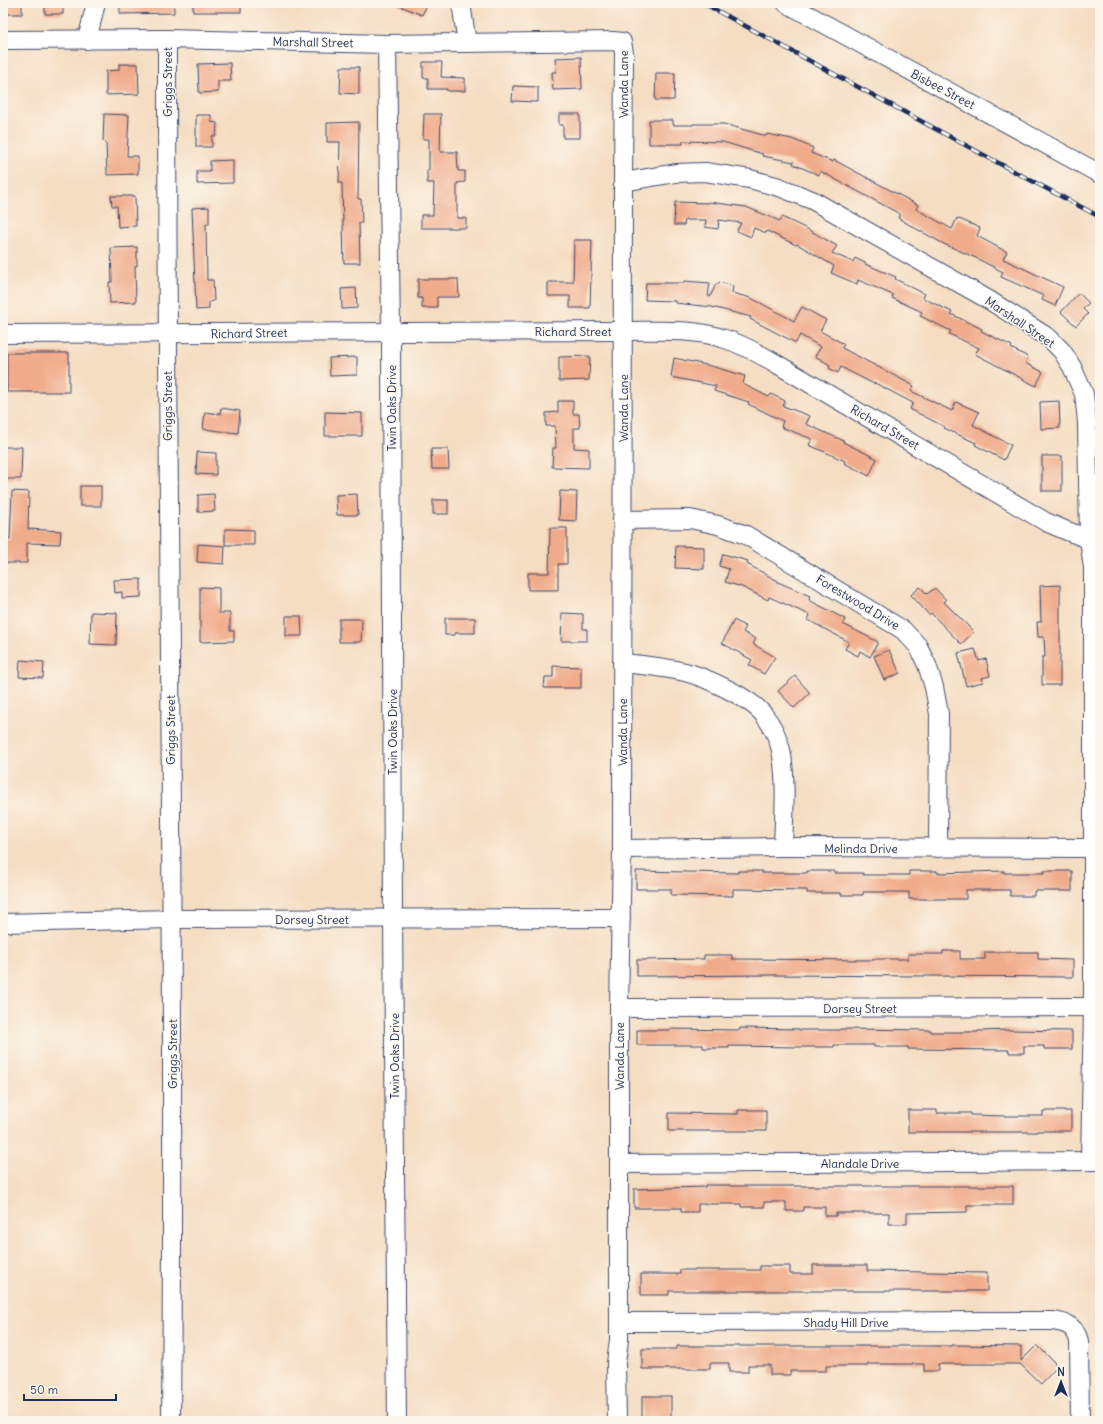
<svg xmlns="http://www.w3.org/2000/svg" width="1103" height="1424" font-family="Delius,sans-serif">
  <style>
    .building { fill: #f0ab8a }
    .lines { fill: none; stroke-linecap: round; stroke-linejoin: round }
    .minor-casing { stroke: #3c496d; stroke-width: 20 }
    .minor { stroke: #fff; stroke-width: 18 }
    .rail-casing { stroke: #1b2f5e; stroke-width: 4.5 }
    .rail { stroke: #fbf7ec; stroke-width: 3; stroke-dasharray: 9; stroke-linecap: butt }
    .labels { text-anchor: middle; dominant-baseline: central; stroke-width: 3; stroke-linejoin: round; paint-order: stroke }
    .street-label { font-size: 12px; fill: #1b2f5e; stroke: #fbf7ec }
  </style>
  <rect width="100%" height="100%" fill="#fbf7ec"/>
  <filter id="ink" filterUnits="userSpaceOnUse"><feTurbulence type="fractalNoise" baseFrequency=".025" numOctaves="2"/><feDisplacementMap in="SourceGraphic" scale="8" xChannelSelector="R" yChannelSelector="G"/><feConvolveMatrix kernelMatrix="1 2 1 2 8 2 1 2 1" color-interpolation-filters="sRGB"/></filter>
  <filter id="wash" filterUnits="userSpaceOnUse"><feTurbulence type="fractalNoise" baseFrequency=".012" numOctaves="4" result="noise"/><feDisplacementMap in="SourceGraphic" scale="16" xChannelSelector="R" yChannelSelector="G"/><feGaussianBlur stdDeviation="0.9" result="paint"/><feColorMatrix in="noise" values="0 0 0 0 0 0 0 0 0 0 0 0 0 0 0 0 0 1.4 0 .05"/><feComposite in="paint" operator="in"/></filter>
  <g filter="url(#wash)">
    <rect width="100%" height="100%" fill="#f5ddc2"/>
    <g id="blocks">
      <g class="building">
        <rect x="6" y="3" width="16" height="11"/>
        <rect x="45" y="3" width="18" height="11"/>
        <path d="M120 3H174V13L120 14Z"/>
        <rect x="193" y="3" width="48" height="9"/>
        <path d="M393 3H428L422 15Z"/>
        <path d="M581 57 582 89 553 90 552 72H556L555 58Z"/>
        <path d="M423 62H442L441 77 465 78V91H447V89H428V78H423Z"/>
        <path d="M230 63 231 81H218V92L199 93 198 64Z"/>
        <path d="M119 64H138L139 94 106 95V71L119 70Z"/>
        <path d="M341 67H359V94L340 93Z"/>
        <path d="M656 73H675L674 100H655Z"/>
        <path d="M513 86 538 87V102L512 101Z"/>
        <path d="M104 114 129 115 127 156H138V174L107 175 106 142 103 141Z"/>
        <path d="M424 114H441L440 152H457L458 171H465V182L457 183V218H466V228H421V215H433L434 183H427V170H429V139H423Z"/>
        <path d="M559 114H580V138H563V125H559Z"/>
        <path d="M196 115H211V122L217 123 216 136H212V147H196Z"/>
        <path d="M649 120H673V125H693V124H724L766 136 767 134 792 139 813 148 811 153 833 162 834 160 918 205 916 209 952 229 957 218 980 228 977 236 1007 252 1003 259 1063 287 1055 306 1042 300 1044 296 1001 277 1003 272 976 258 944 244 913 227 898 218 900 214 820 171 819 175 793 164 794 162 762 156 763 154 723 142 683 141V144H649Z"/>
        <path d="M359 122 358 199H361L362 223H359L360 263H344L342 183H339L340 142H327V123Z"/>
        <path d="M233 160V183L197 184V171H210V161Z"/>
        <path d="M111 196H135L136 226 118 227 117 206H112Z"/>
        <path d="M675 202 709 203V202L746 207 780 221 782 217 809 230 837 246 832 253 853 262 855 258 865 263V264L896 277 895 279 925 294 923 298 952 312 951 314 982 329 981 331 1012 346 1011 348 1028 357 1025 363 1043 372 1036 386 975 354 979 348 949 334 951 331 920 316 922 312 892 298 893 295 858 280 857 284 831 273 834 266 797 244 796 245 767 231 766 233 754 228 751 237 737 231 741 223 719 220 718 229 705 227 706 220H685L684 225H674Z"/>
        <path d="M209 207V224H206L207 280H213L214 301 209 302V309L196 310 192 208Z"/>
        <path d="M574 240H592L590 308H570V296H548V282H573Z"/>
        <path d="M137 247V266H135L136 302 110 303 109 282H112L111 248Z"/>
        <path d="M418 279H458L459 297H437V308H422V298H418Z"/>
        <path d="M684 281 710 283 708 296 710 297 716 284H719V282L733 286 732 293 751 298 794 321 802 307 826 320 820 331 844 344 842 348 914 386 911 391 952 411 956 402 979 412 973 425 1011 445 1004 460 975 445 976 443 944 428 945 427 910 409 913 403 875 383 874 384 841 367 838 373 829 368 830 365 815 356 821 347 800 335 796 343 750 319 751 317 712 307 675 303V301L645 300 646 283H684Z"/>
        <path d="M356 288 357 308 342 309 341 289Z"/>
        <path d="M1079 293 1089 303 1083 309 1088 314 1076 326 1061 312Z"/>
        <rect x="7" y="353" width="62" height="39"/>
        <path d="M590 356 589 380 559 381V357Z"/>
        <path d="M357 357V375L330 376 329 358Z"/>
        <path d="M674 358 711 366 745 376 743 384 769 397 771 394 785 401 783 406 810 416 806 424 844 441 843 442 877 459 869 476 844 463 845 461 809 445 812 439 781 427 783 421 748 404 749 402 714 391 716 386 671 377Z"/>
        <path d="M558 401H573V414H579L580 428H574V448L589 449V468L552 467 553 448H556L555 426H546V413L558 412Z"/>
        <path d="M1059 401 1060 428 1041 429 1040 402Z"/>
        <path d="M221 408 240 411 238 433 203 429 205 412 220 414Z"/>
        <path d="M325 412 362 413V436H325Z"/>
        <path d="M3 447H22L21 479H3Z"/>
        <path d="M431 449H448L449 469H432Z"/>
        <path d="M197 452 216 453V475L196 474Z"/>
        <rect x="1042" y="456" width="20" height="35"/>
        <rect x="80" y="486" width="21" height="20"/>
        <path d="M12 491 29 492 28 529 61 531 60 544 27 543V563H3V539H10Z"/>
        <path d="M560 491 577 492 576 521 559 520Z"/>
        <path d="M214 494 215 511 198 512V495Z"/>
        <path d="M357 494 358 515H337L336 495Z"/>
        <rect x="433" y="500" width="15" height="14"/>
        <path d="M550 528H567V564H558V590H528V573H549Z"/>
        <path d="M225 529 254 530V545H225Z"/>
        <path d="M198 544 225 546 224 564 197 562Z"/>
        <path d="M676 546 704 547V569L675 568Z"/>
        <path d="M723 554 748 561 747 564 778 581V582L810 596 809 600 845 619 843 624 878 642 870 657 860 651 858 656 845 649 849 642 808 620 810 615 769 597 768 600 742 587 725 582 729 569 719 566Z"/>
        <path d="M141 579V597L122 598V592L115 593 114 580Z"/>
        <path d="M1060 585V685H1042V657H1045L1044 637H1038L1037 622H1041L1040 586Z"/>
        <path d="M200 587 219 588V613H230V631H234V641L200 642Z"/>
        <path d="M920 587 927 594 935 588 946 600 944 602 974 632 961 644 931 613 929 615 911 595Z"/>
        <path d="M91 612 117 613 116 645 90 644Z"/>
        <path d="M562 613 583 614V629H587V641H561Z"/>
        <path d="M286 616H301L302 636H286Z"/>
        <path d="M445 618H475V633H455V635H445Z"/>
        <path d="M339 619H362L361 642H339Z"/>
        <path d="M734 620 746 627 743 632 756 639 753 644 775 657 764 674 749 665 752 660 722 643Z"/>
        <path d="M975 649 979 661 986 659 990 676 982 678 983 682 966 686 958 653Z"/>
        <path d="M889 650 900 673 884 680 874 656Z"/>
        <path d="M20 660 44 662 43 678 19 677Z"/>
        <path d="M553 666 581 667V688H544L545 677H553Z"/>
        <path d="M795 676 810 693 794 708 778 691Z"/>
        <path d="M636 871 738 873V871H762V873H807V871H834V873H863V875H909V871H937V873L1004 871V873H1044V871H1072V891H1034V896H1010V890H966V899H909V892H863V895H841V893H807V890L733 889V896L671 895V889H636Z"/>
        <path d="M943 951H960V959H985V952H1038V959L1073 960V977L775 975 637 976V960L704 959V955H732V959L874 960V959H908V954H943Z"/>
        <path d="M740 1028 799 1029V1030H840V1029L931 1030V1032H978V1031L1009 1030 1072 1031V1049H1044V1046H1024V1053H1009V1050L908 1049V1047H874V1045H834V1047H799L729 1046V1048H703V1045H637V1030H670V1029L740 1030Z"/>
        <path d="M738 1110H766V1131H669V1113L738 1114Z"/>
        <path d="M908 1110H937V1113H971V1115L1004 1116H1043V1111H1071V1131H1037V1132H908Z"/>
        <path d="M705 1185H730V1186H1013V1205H967V1212L907 1213V1224H889V1213H836V1216H825V1207H803V1211H786V1202H764V1207H741V1204H698V1212H681V1208H634V1189L705 1187Z"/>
        <path d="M813 1265H867V1271L987 1273V1291H669V1295H641V1274H680V1270H760V1266H790V1274H813Z"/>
        <path d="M952 1345 1021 1346V1361L1037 1345 1058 1366 1041 1384 1020 1364H938V1371H924V1364H868V1366H826V1371H790V1375H770V1365H748V1372H729V1363H710V1369H642V1349H677V1346H952Z"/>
        <rect x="642" y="1396" width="29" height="25"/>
      </g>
    </g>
  </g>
  <g filter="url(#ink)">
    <use href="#blocks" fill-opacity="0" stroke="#3c496d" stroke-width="1"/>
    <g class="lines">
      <defs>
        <g id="minor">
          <path d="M461 3 467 43"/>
          <path d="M786 3 1100 174"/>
          <path d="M167 39C167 500 175 960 171 1421"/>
          <path d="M3 40 167 39 387 44 614 41 622 42 624 53 623 182 622 849 619 1008V1340L616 1363 617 1421"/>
          <path d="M87 40 96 3"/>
          <path d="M387 44 391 332 393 919 397 1421"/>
          <path d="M623 182 676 173 705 172 750 179 779 187 812 200 989 300 1049 338 1062 351 1072 367 1084 394 1087 422 1089 539 1093 568V1008L1090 1161"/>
          <path d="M3 334 623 331C656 331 691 328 722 338 739 343 754 351 770 360L1046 522 1067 531 1089 539 1099 538"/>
          <path d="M622 520 690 519 718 525 746 535 903 630 918 646 927 665 934 687 939 714 938 848"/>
          <path d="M622 663C643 665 664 667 685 672 705 677 751 698 764 715 772 725 778 737 781 750 787 781 784 815 783 847"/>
          <path d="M622 849 783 847 1100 848"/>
          <path d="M3 923 171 919 621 918"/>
          <path d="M619 1008 1100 1007"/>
          <path d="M619 1164 1100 1161"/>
          <path d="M619 1322 1053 1321C1067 1323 1075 1326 1079 1341L1080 1421"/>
        </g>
      </defs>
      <use href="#minor" class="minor-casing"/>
      <use href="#minor" class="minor"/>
      <defs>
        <path id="rail" d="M703 3 1004 166 1100 217"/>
      </defs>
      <use href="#rail" class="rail-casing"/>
      <use href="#rail" class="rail"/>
    </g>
  </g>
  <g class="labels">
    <g class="street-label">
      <text transform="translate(313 42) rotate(1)">Marshall Street</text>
      <text transform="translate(167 82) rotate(-90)">Griggs Street</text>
      <text transform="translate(623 84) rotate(-90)">Wanda Lane</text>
      <text transform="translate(943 89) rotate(28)">Bisbee Street</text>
      <text transform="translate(1020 322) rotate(34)">Marshall Street</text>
      <text x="573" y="331">Richard Street</text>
      <text transform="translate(249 333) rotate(-1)">Richard Street</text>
      <text transform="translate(167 406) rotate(-90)">Griggs Street</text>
      <text transform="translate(391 408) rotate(-90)">Twin Oaks Drive</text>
      <text transform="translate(623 408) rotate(-90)">Wanda Lane</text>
      <text transform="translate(885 427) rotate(30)">Richard Street</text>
      <text transform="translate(858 602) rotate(31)">Forestwood Drive</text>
      <text transform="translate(170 730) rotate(-90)">Griggs Street</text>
      <text transform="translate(392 732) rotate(-90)">Twin Oaks Drive</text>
      <text transform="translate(622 732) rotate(-90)">Wanda Lane</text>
      <text x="861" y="848">Melinda Drive</text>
      <text x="312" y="919">Dorsey Street</text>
      <text x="860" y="1008">Dorsey Street</text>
      <text transform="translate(172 1054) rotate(-90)">Griggs Street</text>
      <text transform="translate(394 1056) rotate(-90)">Twin Oaks Drive</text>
      <text transform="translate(619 1056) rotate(-90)">Wanda Lane</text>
      <text x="860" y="1163">Alandale Drive</text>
      <text x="846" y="1322">Shady Hill Drive</text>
    </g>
  </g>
  <rect width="1103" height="1424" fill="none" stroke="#fbf7ec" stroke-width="16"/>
  <g transform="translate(1061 1382)" stroke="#fbf7ec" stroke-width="3" paint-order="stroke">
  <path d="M0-3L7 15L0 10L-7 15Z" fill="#1b2f5e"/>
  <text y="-6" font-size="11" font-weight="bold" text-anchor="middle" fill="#1b2f5e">N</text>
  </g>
  <path d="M24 1394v6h92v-6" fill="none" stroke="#1b2f5e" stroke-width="2"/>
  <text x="30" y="1394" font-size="12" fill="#1b2f5e" stroke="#fbf7ec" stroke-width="3" paint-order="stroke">50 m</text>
</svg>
